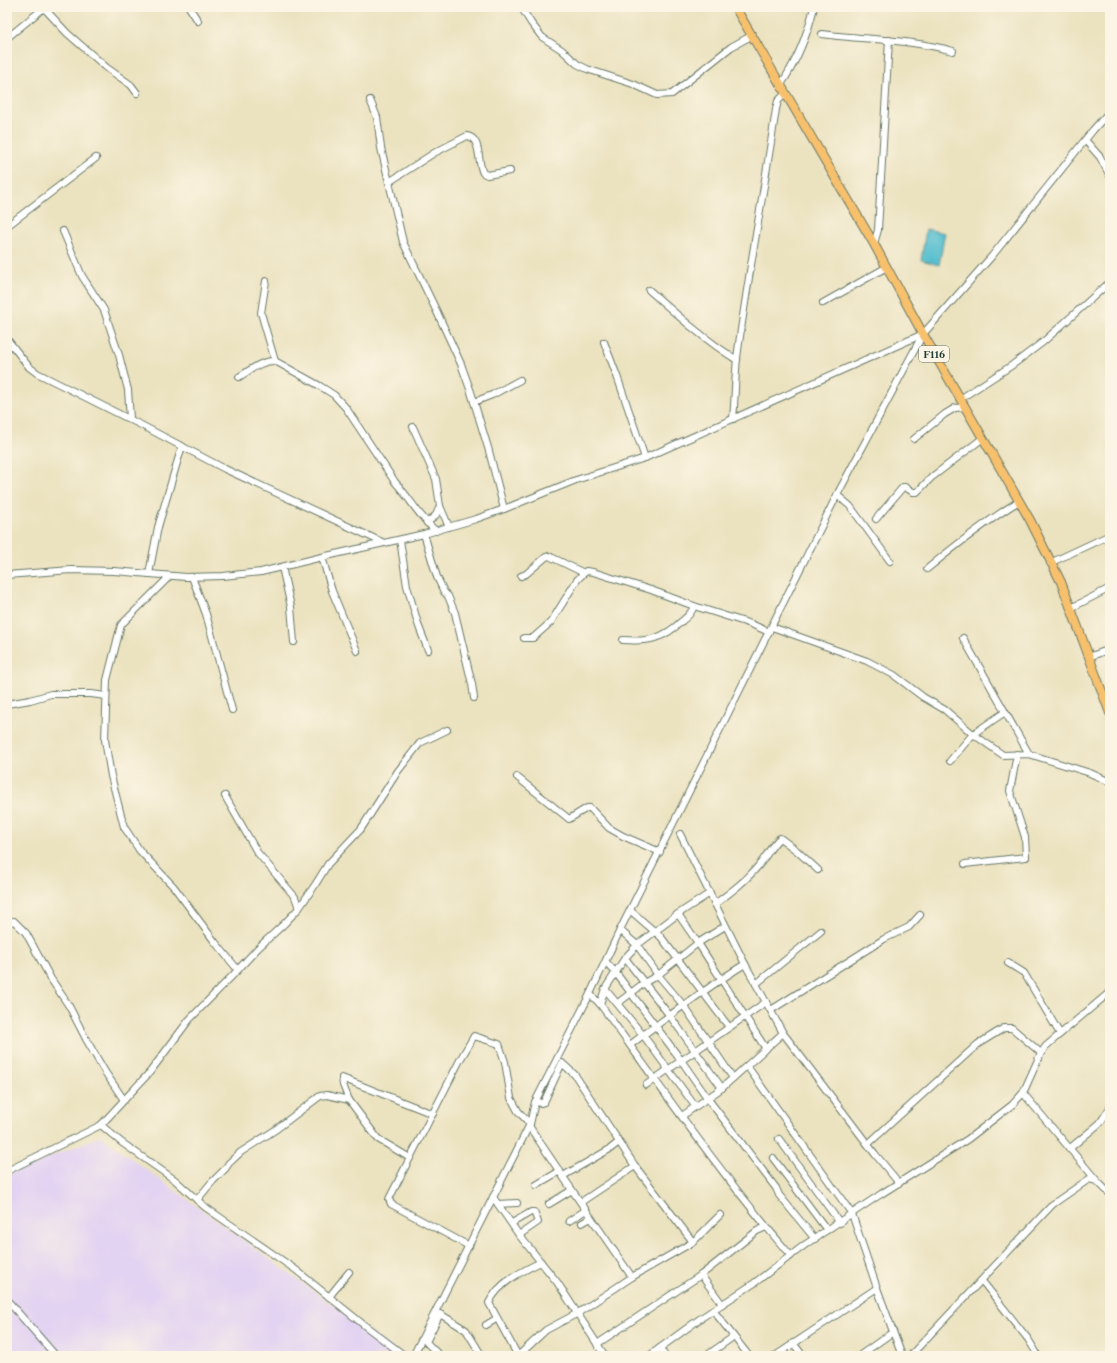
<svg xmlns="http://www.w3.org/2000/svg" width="1117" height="1363" font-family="'Libre Caslon Text',serif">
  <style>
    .built { fill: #e3d3f2 }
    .water { fill: #52bdce; stroke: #387d81 }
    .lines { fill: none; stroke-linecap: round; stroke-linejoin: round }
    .minor-casing { stroke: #667765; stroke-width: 8 }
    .major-casing { stroke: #667765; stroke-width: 10 }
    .minor { stroke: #fff; stroke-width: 6 }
    .major { stroke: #f7c06c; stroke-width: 8 }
    .labels { text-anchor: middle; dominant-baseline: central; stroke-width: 3; stroke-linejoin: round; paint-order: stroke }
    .shield { fill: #fcf5e5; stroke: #617469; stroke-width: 1 }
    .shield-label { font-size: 10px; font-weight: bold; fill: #1f3d34 }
  </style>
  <rect width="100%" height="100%" fill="#fcf5e5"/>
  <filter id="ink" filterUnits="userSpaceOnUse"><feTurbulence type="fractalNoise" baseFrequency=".025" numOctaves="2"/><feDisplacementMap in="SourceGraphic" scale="8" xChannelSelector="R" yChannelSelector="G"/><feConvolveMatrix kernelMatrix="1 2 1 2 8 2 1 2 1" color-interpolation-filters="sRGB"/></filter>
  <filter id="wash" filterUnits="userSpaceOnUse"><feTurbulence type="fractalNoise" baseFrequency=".012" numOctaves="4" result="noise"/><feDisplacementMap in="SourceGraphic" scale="16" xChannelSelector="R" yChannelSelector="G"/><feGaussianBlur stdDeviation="0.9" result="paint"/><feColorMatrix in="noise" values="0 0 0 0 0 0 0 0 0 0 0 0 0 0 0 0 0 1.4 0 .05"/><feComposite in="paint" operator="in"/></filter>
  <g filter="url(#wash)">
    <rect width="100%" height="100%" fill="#ebe2bf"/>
    <path class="built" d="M100 1136 403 1356H7V1175Z"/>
    <path class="water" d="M926 229 945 233 939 265 921 260Z"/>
  </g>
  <g filter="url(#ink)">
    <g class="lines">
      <defs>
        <g id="minor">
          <path d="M189 7 198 21"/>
          <path d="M521 7 531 23 542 37 562 50 577 64 587 69 633 84 657 95 672 94 731 47 751 36"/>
          <path d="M44 8 67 33 107 68 131 85 137 93"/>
          <path d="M822 34C865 40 910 39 953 51"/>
          <path d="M7 38 45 7"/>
          <path d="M780 86C797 61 807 37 814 7"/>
          <path d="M370 100 377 117 381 148 403 242 437 312 461 364 471 392 489 451 504 509"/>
          <path d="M1085 140 1100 157 1110 176"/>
          <path d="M389 182 434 153 467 136C482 138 477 163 483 173L487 175 510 171"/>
          <path d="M7 226 96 158"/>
          <path d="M63 231 82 276 104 310 119 355 128 390 130 419"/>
          <path d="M874 244 878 230 889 40"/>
          <path d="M266 281 261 313 275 361"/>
          <path d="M649 290C677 315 705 340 737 360"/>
          <path d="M823 303 887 267"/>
          <path d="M7 339 29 367 37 373 145 427 225 469 384 543"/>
          <path d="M604 342 617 376 645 458"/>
          <path d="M239 377C249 371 262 360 275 361L320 386 334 395 346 408 395 482C410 498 419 517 436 531"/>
          <path d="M960 399 1011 366 1043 342 1110 282"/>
          <path d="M474 402 492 395 520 380"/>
          <path d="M733 419C735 398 735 378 737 358 748 275 764 192 776 109L778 101 785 94"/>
          <path d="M413 427 436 479 440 506 449 527"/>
          <path d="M914 439 945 414 955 408 965 407"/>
          <path d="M837 495 850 506 890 561"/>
          <path d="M876 519 903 487H905L913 492H917L932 477 983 438"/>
          <path d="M427 523 436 515 440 506"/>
          <path d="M424 534 437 577 444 592 448 596 455 613 472 684 474 698"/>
          <path d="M400 540 407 586 419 627 428 650"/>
          <path d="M322 557 332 591 357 651"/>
          <path d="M1050 563 1110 535"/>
          <path d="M282 567 291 607 294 642"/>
          <path d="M927 569C956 545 987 521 1019 501"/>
          <path d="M149 574 158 527 182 446"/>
          <path d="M7 575 71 570 114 571 186 577 223 576 261 572 322 557 424 534 476 519 504 509 576 480 645 458 923 334"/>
          <path d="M170 576 121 625 107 680 105 740 111 776 124 827 140 851 174 887 215 942 238 970"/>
          <path d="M521 576 526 574 546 557 549 556 584 573 586 571 593 572 651 590 694 606 751 624 769 632"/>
          <path d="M192 577 206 614 232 710"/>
          <path d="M1071 608 1110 588"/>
          <path d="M772 627 867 661 894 675 923 697 945 710 973 734 1003 755 1029 754 1090 773 1110 782"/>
          <path d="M524 638H533L551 622 577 580 584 573"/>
          <path d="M963 638 1029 754"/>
          <path d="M623 640C649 642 663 639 682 621 687 617 692 613 694 606"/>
          <path d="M1089 657 1110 649"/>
          <path d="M7 704 30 700 51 694H91L106 696"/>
          <path d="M950 761 973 734 1005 712"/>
          <path d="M517 777 569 819 587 808H590L609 828 623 836 660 852"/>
          <path d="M680 834 745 964 783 1033 875 1154 899 1183"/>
          <path d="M965 864 1026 857 1025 837 1010 791 1017 754"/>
          <path d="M715 904C731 892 747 880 759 865 767 856 771 845 780 838L796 850 818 870"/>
          <path d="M299 908 315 885 328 864 361 829 398 771 420 743 447 730"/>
          <path d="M631 911 661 937 729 1027"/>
          <path d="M678 914 698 943 766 1049"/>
          <path d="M7 923 14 921 26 933 51 979 69 1006 86 1039 105 1072 124 1100"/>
          <path d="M620 930 637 945 658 975 684 1006 733 1078"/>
          <path d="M625 958 670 1016 722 1088"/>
          <path d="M606 962 616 973 681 1060 708 1099 776 1188 779 1195 815 1239"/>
          <path d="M1008 963 1024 973 1060 1034"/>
          <path d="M756 984 821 931"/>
          <path d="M605 989 643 1035 695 1106"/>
          <path d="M590 994 600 1004C662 1089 722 1176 791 1256"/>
          <path d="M618 1003 644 983 658 975 698 943 725 926"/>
          <path d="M600 1004 605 989 625 958 637 945 678 914 710 893"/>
          <path d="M771 1010 884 939 909 927 920 915"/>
          <path d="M630 1045C667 1017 705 989 745 964"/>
          <path d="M747 1066 852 1214 877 1288 902 1356"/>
          <path d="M646 1085 766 1002"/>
          <path d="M1023 1093 1097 1181"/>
          <path d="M535 1102 541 1103 544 1102 562 1063 575 1075 635 1166 693 1242"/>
          <path d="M682 1116 722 1088 783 1033"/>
          <path d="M101 1125 121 1142 175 1180 205 1207 296 1270 364 1325 405 1356"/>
          <path d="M529 1126 572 1190 632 1277"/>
          <path d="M779 1139 840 1223"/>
          <path d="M868 1144 978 1044 1004 1028H1012L1041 1053"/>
          <path d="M1069 1149 1100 1123 1110 1108"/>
          <path d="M410 1158 378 1139 349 1100 343 1085 342 1078 433 1114"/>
          <path d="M773 1158 827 1230"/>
          <path d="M7 1171 101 1125 150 1072 189 1020 234 974 258 948 285 923 299 908 295 897 257 852 225 796"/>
          <path d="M563 1176 610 1149 619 1142"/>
          <path d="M536 1185 560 1171"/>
          <path d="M493 1197 519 1235 557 1282 605 1356"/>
          <path d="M197 1200 211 1183 225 1169 229 1163 241 1152 275 1130 320 1096 327 1095 349 1100"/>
          <path d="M581 1202 635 1166"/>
          <path d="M498 1204 517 1203"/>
          <path d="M549 1204 572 1190"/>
          <path d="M569 1221 586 1210"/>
          <path d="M512 1223 531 1212H534L538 1222 519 1235"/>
          <path d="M582 1223 591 1218"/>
          <path d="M469 1246 391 1204 389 1199 460 1060 474 1036 499 1044 505 1062 511 1098 518 1111 530 1124"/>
          <path d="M701 1275 722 1304"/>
          <path d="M982 1281 1028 1339 1036 1352"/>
          <path d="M329 1297 349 1272"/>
          <path d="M7 1300 56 1356"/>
          <path d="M713 1310 749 1356"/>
          <path d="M486 1325 496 1319"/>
          <path d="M793 1343 803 1356"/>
          <path d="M597 1344 701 1275 757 1231 766 1227"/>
          <path d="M660 1348 665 1356"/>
          <path d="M413 1356 530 1124 535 1102 590 994 620 930 837 495 923 334 992 256 1093 130 1110 111"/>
          <path d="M440 1356 426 1342 440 1314 466 1330 482 1356"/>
          <path d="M518 1356 546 1330 578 1313 632 1277 693 1242 720 1215"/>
          <path d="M518 1356 489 1303C498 1283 522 1271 541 1262"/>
          <path d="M649 1356 701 1318 753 1284 806 1244 881 1194 968 1139 1012 1105 1023 1093 1041 1053 1046 1046 1110 992"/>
          <path d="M706 1356 733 1337"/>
          <path d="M775 1356 877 1288"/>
          <path d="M859 1356 893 1332"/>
          <path d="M910 1356 1053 1204 1089 1179 1097 1181 1110 1194"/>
        </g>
        <path id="major" d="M735 7 874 244 923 334 1030 520 1061 582 1110 713"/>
      </defs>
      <use href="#minor" class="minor-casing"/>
      <use href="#major" class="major-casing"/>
      <use href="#minor" class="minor"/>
      <use href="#major" class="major"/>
    </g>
  </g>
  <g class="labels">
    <rect class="shield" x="919" y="346" width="30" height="16" rx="3"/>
    <g class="shield-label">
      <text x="934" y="354">F116</text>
    </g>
  </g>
  <rect width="1117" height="1363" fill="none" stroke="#fcf5e5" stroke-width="24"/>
</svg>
